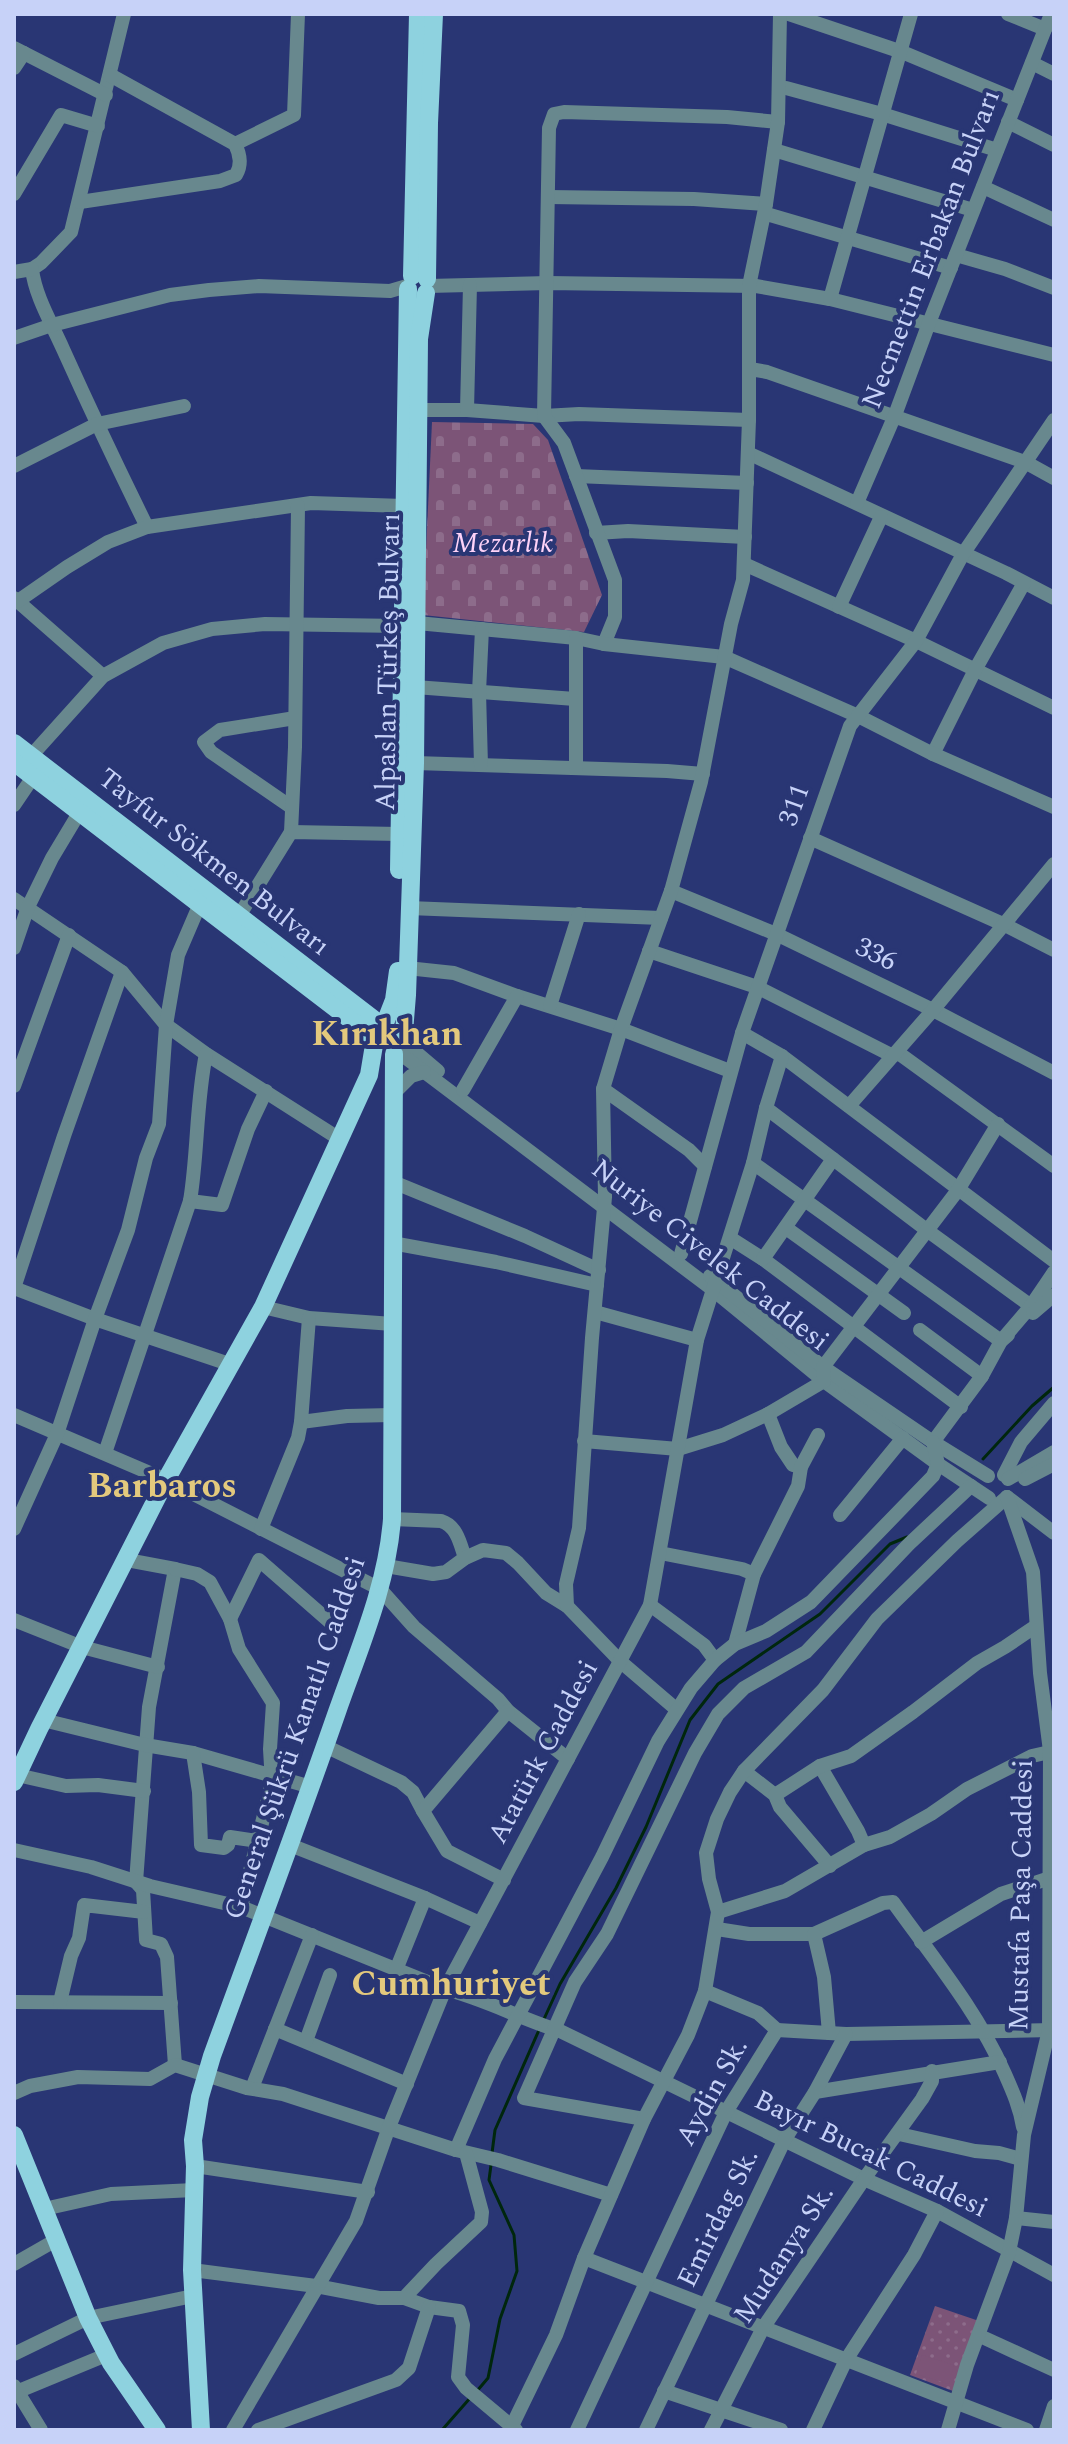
<svg xmlns="http://www.w3.org/2000/svg" width="1068" height="2444" font-family="Spectral,serif">
  <style>
    .green { fill: url(#green-dots) }
    .cemetery { fill: url(#cemetery-stones) }
    .pitch { fill: #7c5477 }
    .lines { fill: none; stroke-linecap: round; stroke-linejoin: round }
    .stream { stroke: #00270d; stroke-width: 3 }
    .minor { stroke: #68888e; stroke-width: 14 }
    .major { stroke: #8ed2df; stroke-width: 18 }
    .labels { text-anchor: middle; dominant-baseline: central; stroke-width: 8; stroke-linejoin: round; paint-order: stroke }
    .street-label { font-size: 28px; fill: #c7d2f8; stroke: #293674 }
    .park-label { font-size: 28px; font-style: italic; fill: #ffd3f8; stroke: #293674 }
    .district-label { font-size: 36px; font-weight: bold; fill: #e3c97d; stroke: #293674 }
  </style>
  <defs>
    <pattern id="green-dots" width="8" height="8" patternUnits="userSpaceOnUse" patternTransform="scale(2)"><rect width="8" height="8" fill="#7c5477"/><path d="M2 2h.1M6 6h.1" fill="none" stroke="#8d6c8b" stroke-width="1.8" stroke-linecap="round"/></pattern>
    <pattern id="cemetery-stones" width="16" height="16" patternUnits="userSpaceOnUse" patternTransform="scale(2)"><rect width="16" height="16" fill="#7c5477"/><path d="M2 7V4a2 2 0 0 1 4 0v3zM10 15v-3a2 2 0 0 1 4 0v3z" fill="#8d6c8b"/></pattern>
  </defs>
  <rect width="100%" height="100%" fill="#293674"/>
  <path class="green" d="M935 2306 979 2321 953 2391 910 2375Z"/>
  <path class="cemetery" d="M432 422 533 424 548 440 602 595 584 632 423 615Z"/>
  <path class="pitch" d="M922 2355 954 2365 949 2384 916 2374Z"/>
  <g class="lines">
    <g class="stream">
      <path d="M983 1459 1032 1406 1054 1387"/>
      <path d="M544 2019 560 1984 616 1888 646 1827 690 1720 718 1684 820 1614 890 1544 907 1537"/>
      <path d="M492 2153 495 2130 539 2030"/>
      <path d="M477 2391 488 2378 500 2319 517 2271 514 2235 489 2180 491 2165"/>
      <path d="M442 2430 471 2397"/>
    </g>
    <g class="minor">
      <path d="M124 14 71 232 41 263 32 269C35 296 52 324 63 349 90 409 118 468 147 527"/>
      <path d="M789 14 902 52 1017 100"/>
      <path d="M1008 14 1045 29"/>
      <path d="M14 48 106 95"/>
      <path d="M1032 63 1054 74"/>
      <path d="M14 68 24 53"/>
      <path d="M786 88 882 114 997 150"/>
      <path d="M1008 122 1054 145"/>
      <path d="M235 144 294 115 298 14"/>
      <path d="M774 150 973 210"/>
      <path d="M983 187 1054 220"/>
      <path d="M14 194 61 115 98 126"/>
      <path d="M548 197 694 199 766 204"/>
      <path d="M80 202 220 181 236 175C242 165 240 154 235 144L110 75"/>
      <path d="M770 215 951 268"/>
      <path d="M956 255 1005 269 1054 288"/>
      <path d="M14 272 32 269"/>
      <path d="M428 286 548 283 756 286 830 299 1054 355"/>
      <path d="M830 299 911 14"/>
      <path d="M14 338 52 325 170 295 209 290 259 286 390 291 407 286"/>
      <path d="M750 369 767 372 1025 462 1054 478"/>
      <path d="M420 410H467L544 416 579 414 749 420"/>
      <path d="M467 410 470 285"/>
      <path d="M748 453 1006 573 1054 598"/>
      <path d="M14 466 97 424 184 406"/>
      <path d="M576 476 747 483"/>
      <path d="M857 503 895 415 929 323 1051 14"/>
      <path d="M596 533 628 531 745 537"/>
      <path d="M744 564 916 641 1054 708"/>
      <path d="M14 598 103 676"/>
      <path d="M18 601 67 567 108 542 147 527 311 503 404 506"/>
      <path d="M839 607 881 517"/>
      <path d="M604 644 615 617V580L564 443 544 416 549 128 554 114 564 112 727 117 778 122"/>
      <path d="M415 687 575 699"/>
      <path d="M933 754 975 670 1024 583"/>
      <path d="M31 756 103 676 163 643 212 629 265 624 402 626 417 623 576 638 604 644 724 657 858 716 933 754 1054 807"/>
      <path d="M415 763 667 771 703 774"/>
      <path d="M481 765 479 692 482 629"/>
      <path d="M576 768V638"/>
      <path d="M14 805 33 777"/>
      <path d="M291 807 211 752 204 742 220 730 295 718"/>
      <path d="M291 832 295 747 298 506"/>
      <path d="M810 838 1005 925 1054 950"/>
      <path d="M671 891 776 934 933 1010 1054 1073"/>
      <path d="M14 899 122 972 166 1025 206 1054 338 1138"/>
      <path d="M409 908 661 918"/>
      <path d="M239 916 291 832 399 834"/>
      <path d="M14 948 28 907 52 858 79 813"/>
      <path d="M649 951 757 987 893 1056"/>
      <path d="M407 968 454 973 517 996 621 1029 730 1071"/>
      <path d="M550 1006 579 914"/>
      <path d="M742 1033 782 1056 1054 1261"/>
      <path d="M405 1043 438 1071"/>
      <path d="M398 1052 712 1289 824 1381 938 1464 989 1498"/>
      <path d="M897 1052 1054 1166"/>
      <path d="M14 1086 69 935"/>
      <path d="M603 1089 689 1150 705 1166"/>
      <path d="M463 1090 517 996"/>
      <path d="M396 1091 411 1076 424 1072"/>
      <path d="M849 1106 933 1010 1054 864"/>
      <path d="M766 1108 928 1231 1031 1306"/>
      <path d="M753 1163 1001 1341 1031 1306 1054 1272"/>
      <path d="M393 1182 525 1236 599 1270"/>
      <path d="M190 1201 222 1205 248 1129 266 1091"/>
      <path d="M786 1228 904 1313"/>
      <path d="M730 1238 763 1259 961 1407"/>
      <path d="M392 1243 496 1262 597 1285"/>
      <path d="M681 1254 742 1033 850 726 916 641 963 554 1054 420"/>
      <path d="M763 1259 833 1159"/>
      <path d="M710 1276 823 1367 933 1442 988 1476"/>
      <path d="M14 1288 64 1136 122 972"/>
      <path d="M14 1288 95 1319 232 1365"/>
      <path d="M263 1307 309 1318 393 1324"/>
      <path d="M595 1312 697 1340"/>
      <path d="M1033 1313 1054 1295"/>
      <path d="M920 1330 982 1376"/>
      <path d="M768 1414 781 1447 793 1465 801 1467"/>
      <path d="M14 1415 166 1480 380 1589 414 1627 498 1699 508 1711 568 1759"/>
      <path d="M301 1422 347 1416 392 1415"/>
      <path d="M584 1441 678 1449 723 1435 768 1414 824 1381 823 1367 958 1190 998 1124"/>
      <path d="M933 1442 982 1376 1001 1341 1008 1335"/>
      <path d="M105 1453 190 1201C198 1152 196 1103 206 1054"/>
      <path d="M1004 1475 1021 1442 1054 1403"/>
      <path d="M1008 1479 1054 1452"/>
      <path d="M1025 1479 1054 1464"/>
      <path d="M1007 1497 1054 1533"/>
      <path d="M840 1515 903 1438"/>
      <path d="M392 1519 441 1521C457 1526 460 1543 465 1558"/>
      <path d="M14 1529 57 1434 95 1319 128 1230 146 1158 159 1124 166 1025 178 955 199 906"/>
      <path d="M261 1529 298 1438 301 1422 309 1318"/>
      <path d="M660 1553 742 1569 754 1574"/>
      <path d="M127 1560 175 1569 149 1707 136 1882 143 1890 146 1940 161 1944 167 1957 175 2065"/>
      <path d="M386 1566 433 1574 446 1572 465 1558 483 1550 506 1553 518 1563 546 1593 567 1606 621 1662 676 1709"/>
      <path d="M175 1569 197 1574 210 1582 230 1619 239 1649 273 1703 270 1749 272 1783 241 1907"/>
      <path d="M650 1605 704 1645 715 1660"/>
      <path d="M567 1606 566 1584 579 1528 592 1338 605 1197 603 1089 621 1029 671 891 701 782 731 624 743 580 749 420V286L766 204 778 122 780 14"/>
      <path d="M230 1619 259 1560 330 1622"/>
      <path d="M14 1620 82 1647 158 1667"/>
      <path d="M735 1644 754 1574 798 1486 801 1467 818 1435"/>
      <path d="M43 1720 145 1745 193 1753 311 1787"/>
      <path d="M325 1746 401 1782 413 1792 423 1811"/>
      <path d="M193 1753 199 1792 201 1845 224 1848 228 1845 230 1837 258 1841"/>
      <path d="M820 1766 858 1831 864 1845"/>
      <path d="M744 1771 775 1795 780 1807 830 1866"/>
      <path d="M17 1775 66 1786 98 1785 144 1791"/>
      <path d="M775 1795 820 1766 851 1756 913 1712 977 1663 1005 1647 1036 1626"/>
      <path d="M290 1845 425 1898 480 1923"/>
      <path d="M14 1850 91 1867 150 1886 241 1907 445 1989C485 1999 521 2019 560 2031L864 2179 937 2211 1054 2275"/>
      <path d="M504 1880 447 1851 423 1811 508 1711"/>
      <path d="M718 1912 785 1891 864 1845 890 1837 931 1814 967 1789 1032 1756 1054 1751"/>
      <path d="M717 1929 749 1934H814L883 1903 893 1902C933 1958 977 2010 1005 2074 1013 2092 1020 2108 1023 2127"/>
      <path d="M814 1934 824 1977 829 2033"/>
      <path d="M921 1942 1001 1894 1050 1878"/>
      <path d="M396 1970 425 1898"/>
      <path d="M705 1991 758 2013 777 2030"/>
      <path d="M14 2002 171 2003"/>
      <path d="M60 2002 71 1956 79 1938 84 1905 144 1912"/>
      <path d="M275 2029 407 2084"/>
      <path d="M306 2041 330 1975"/>
      <path d="M252 2088 312 1935"/>
      <path d="M815 2092 1000 2062"/>
      <path d="M14 2093 30 2086 78 2077 150 2079 175 2065 247 2088 283 2094 456 2150 498 2160 611 2195"/>
      <path d="M644 2119 524 2098 575 1982 607 1934 695 1753 718 1714 744 1688 806 1652 909 1544 971 1486"/>
      <path d="M899 2134 975 2151 999 2153 1021 2159"/>
      <path d="M456 2150 495 2059 602 1857 658 1741 691 1688 715 1660 735 1644 766 1631 811 1602 933 1476 938 1464 933 1442"/>
      <path d="M195 2166 368 2192"/>
      <path d="M44 2209 111 2194 194 2190"/>
      <path d="M1016 2218 1054 2222"/>
      <path d="M584 2258 1027 2430"/>
      <path d="M14 2264 56 2240"/>
      <path d="M192 2270 316 2286 379 2298H404L429 2307 459 2311 463 2325 458 2377 466 2388 516 2430"/>
      <path d="M404 2298 436 2264 481 2222 482 2212 466 2153"/>
      <path d="M980 2336 1054 2370"/>
      <path d="M14 2354 88 2318 193 2296"/>
      <path d="M14 2386 41 2430"/>
      <path d="M664 2391 781 2430"/>
      <path d="M14 2393 106 2355"/>
      <path d="M233 2430 356 2221 389 2127 445 1989 650 1605 697 1340 753 1163 766 1108 782 1056"/>
      <path d="M258 2430 396 2380 409 2368 429 2307"/>
      <path d="M510 2430 556 2335 584 2258 644 2119 688 2035 705 1991 718 1912 709 1879 706 1853 717 1819 730 1792 744 1771 823 1690 877 1619 957 1541 1007 1497"/>
      <path d="M577 2430 726 2112 777 2030 846 2034 1054 2030"/>
      <path d="M646 2430 785 2139 815 2092 846 2034"/>
      <path d="M711 2430 763 2328 864 2179 922 2099 932 2081V2071"/>
      <path d="M813 2430 846 2360 914 2255 937 2211"/>
      <path d="M948 2430 967 2365 1009 2252 1016 2218 1024 2135 1049 2030 1050 1751 1040 1673 1033 1572 1007 1497"/>
      <path d="M1046 2430 1054 2406"/>
    </g>
    <g class="major">
      <path d="M412 276 418 14"/>
      <path d="M427 279 429 123 434 14"/>
      <path d="M14 743 381 1025"/>
      <path d="M14 762 373 1037"/>
      <path d="M399 870 408 289"/>
      <path d="M385 1023 394 1000 398 971"/>
      <path d="M404 1032 407 995 415 763 419 339 426 293"/>
      <path d="M14 1782 39 1729 166 1480 263 1307 369 1075 374 1045"/>
      <path d="M14 2135 88 2318 111 2363 157 2430"/>
      <path d="M201 2430 192 2270 195 2166 193 2140 200 2097 212 2056C254 1941 297 1827 337 1712 359 1649 387 1586 392 1519L394 1054"/>
    </g>
  </g>
  <g class="labels">
    <g class="street-label">
      <text transform="translate(931 249) rotate(-69)">Necmettin Erbakan Bulvarı</text>
      <text transform="translate(388 662) rotate(-89)">Alpaslan Türkeş Bulvarı</text>
      <text transform="translate(794 805) rotate(-70)">311</text>
      <text transform="translate(214 862) rotate(38)">Tayfur Sökmen Bulvarı</text>
      <text transform="translate(876 954) rotate(26)">336</text>
      <text transform="translate(710 1255) rotate(38)">Nuriye Civelek Caddesi</text>
      <text transform="translate(295 1738) rotate(-71)">General Şükrü Kanatlı Caddesi</text>
      <text transform="translate(543 1752) rotate(-62)">Atatürk Caddesi</text>
      <text transform="translate(1021 1895) rotate(-89)">Mustafa Paşa Caddesi</text>
      <text transform="translate(712 2092) rotate(-61)">Aydin Sk.</text>
      <text transform="translate(871 2154) rotate(26)">Bayır Bucak Caddesi</text>
      <text transform="translate(718 2218) rotate(-64)">Emirdag Sk.</text>
      <text transform="translate(784 2254) rotate(-57)">Mudanya Sk.</text>
    </g>
    <g class="park-label">
      <text x="503" y="543">Mezarlık</text>
    </g>
    <g class="district-label">
      <text x="387" y="1034">Kırıkhan</text>
      <text x="162" y="1486">Barbaros</text>
      <text x="451" y="1984">Cumhuriyet</text>
    </g>
  </g>
  <rect width="1068" height="2444" fill="none" stroke="#c7d2f8" stroke-width="32"/>
</svg>
